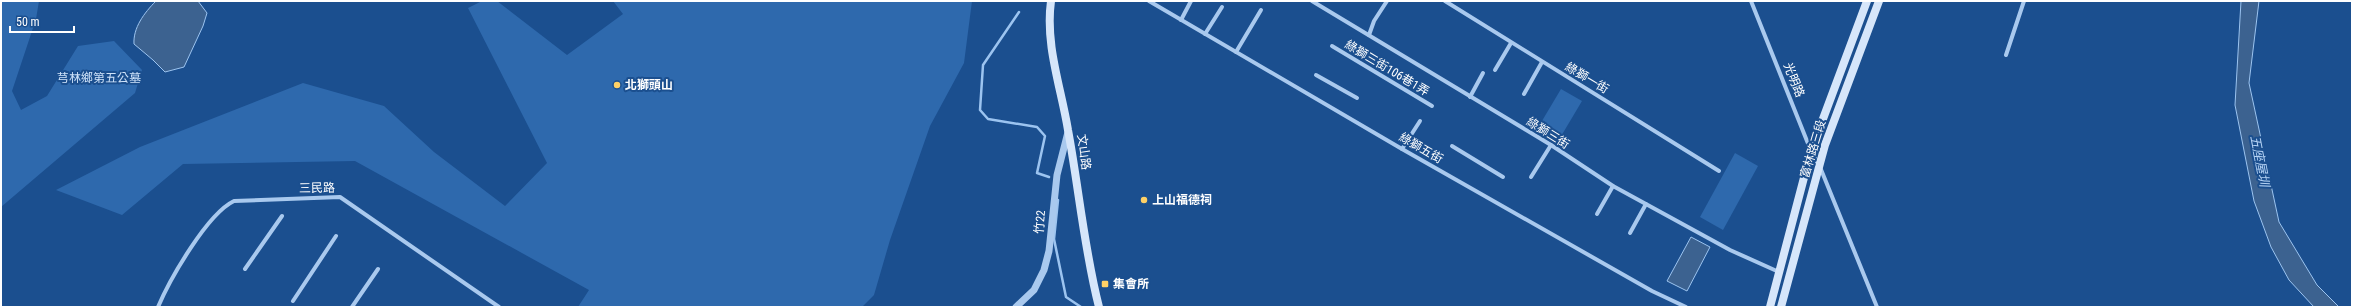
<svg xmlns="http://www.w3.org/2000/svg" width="2353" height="308" font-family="'Roboto Condensed','Noto Sans TC',sans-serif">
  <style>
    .green { fill: #2e69ad }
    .water { fill: #3c6290; stroke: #9cc4f0 }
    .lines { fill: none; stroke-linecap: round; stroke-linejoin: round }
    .stream { stroke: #9cc4f0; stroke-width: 2.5 }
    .minor { stroke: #a9c9ee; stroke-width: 4 }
    .tertiary { stroke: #a9c9ee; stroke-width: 7 }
    .secondary { stroke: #d6e6fa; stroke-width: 8 }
    .poi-dot { fill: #ffd166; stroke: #1b4f8f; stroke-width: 1.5 }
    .labels { text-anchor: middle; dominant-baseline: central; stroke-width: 4; stroke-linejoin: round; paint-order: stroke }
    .street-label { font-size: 12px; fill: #fff; stroke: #1b4f8f }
    .park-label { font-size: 12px; fill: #cfe3fa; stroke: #1b4f8f }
    .poi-label { font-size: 12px; font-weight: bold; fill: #fff; stroke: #1b4f8f; text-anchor: start }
    .water-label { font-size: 13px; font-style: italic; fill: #b5d3f5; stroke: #1b4f8f }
  </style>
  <rect width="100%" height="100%" fill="#1b4f8f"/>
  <g class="green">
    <path d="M1 1H39L36 19 12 91 21 110 47 96 78 46 114 41 142 70 135 93 1 207Z"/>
    <path d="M482 1H497L567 55 623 14 613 1H972L964 63 930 126 890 240 874 295 862 307H578L589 290 355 161 183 164 122 215 56 190 140 147 303 83 384 106 434 152 505 206 547 163 468 8Z"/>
    <path d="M1561 89 1582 101 1557 143 1536 131Z"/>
    <path d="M1735 153 1758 166 1723 230 1700 217Z"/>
  </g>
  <g class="water">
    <path d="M156 1H198L207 13 203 26 184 67 165 72 153 60 134 44C133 28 144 13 156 1Z"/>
    <path d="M2241 1H2259L2249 83 2279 222 2317 285 2339 307H2314L2289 280 2271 247 2254 201 2235 105Z"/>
    <path d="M1691 237 1710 247 1687 291 1667 281Z"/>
  </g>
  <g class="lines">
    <g class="stream">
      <path d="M1019 12 983 65 980 110 988 119 1037 127 1045 136 1037 173 1049 177"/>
      <path d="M1058 200 1054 239 1066 297 1081 307"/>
    </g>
    <g class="minor">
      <path d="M1149 1 1402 149 1652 291 1686 307"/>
      <path d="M1312 1 1551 145 1613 186 1730 250 1779 272"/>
      <path d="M1445 1 1719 171"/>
      <path d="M1751 1 1811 151 1820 167 1877 307"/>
      <path d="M1181 20 1191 1"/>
      <path d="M1205 34 1222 7"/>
      <path d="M1369 35 1374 21 1387 1"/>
      <path d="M1332 46 1432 106"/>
      <path d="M1236 52 1261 10"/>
      <path d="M2006 55 2024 1"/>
      <path d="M1495 70 1511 43"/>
      <path d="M1316 75 1357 98"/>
      <path d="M1524 94 1542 62"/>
      <path d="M1470 97 1483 73"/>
      <path d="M1452 146 1503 177"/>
      <path d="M1402 149 1420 121"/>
      <path d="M1531 177 1551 145"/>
      <path d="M1597 214 1613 186"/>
      <path d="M1630 233 1646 204"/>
      <path d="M245 269 282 216"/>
      <path d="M293 301 336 236"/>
      <path d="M158 307C170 279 207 214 234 201L340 197 499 307"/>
      <path d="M352 307 378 269"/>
    </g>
    <path class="tertiary" d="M1016 307 1034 290 1044 270 1049 251 1057 175 1068 132"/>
    <g class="secondary">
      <path d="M1051 1C1045 45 1061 87 1068 130 1079 189 1084 249 1099 307"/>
      <path d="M1770 307 1811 151 1867 1"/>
      <path d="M1781 307 1825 145 1879 1"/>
    </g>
  </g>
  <g class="poi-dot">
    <circle cx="617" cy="85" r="4"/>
    <circle cx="1144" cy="200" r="4"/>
    <rect x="1101" y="280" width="8" height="8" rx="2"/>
  </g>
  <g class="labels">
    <g class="street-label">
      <text transform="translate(1387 68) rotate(31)">綠獅三街106巷1弄</text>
      <text transform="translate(1587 78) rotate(31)">綠獅一街</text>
      <text transform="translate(1794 80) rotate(68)">光明路</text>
      <text transform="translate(1548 133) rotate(32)">綠獅三街</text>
      <text transform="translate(1421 148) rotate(30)">綠獅五街</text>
      <text transform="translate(1813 149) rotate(-73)">富林路三段</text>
      <text transform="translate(1084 152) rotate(82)">文山路</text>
      <text transform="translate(317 188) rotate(-1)">三民路</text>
      <text transform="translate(1040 222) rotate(-84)">竹22</text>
    </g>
    <g class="park-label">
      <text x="99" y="78">芎林鄉第五公墓</text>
    </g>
    <g class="poi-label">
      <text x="625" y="85">北獅頭山</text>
      <text x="1152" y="200">上山福德祠</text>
      <text x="1113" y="284">集會所</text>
    </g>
    <g class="water-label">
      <text transform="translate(2260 161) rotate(79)">五座屋圳</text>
    </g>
  </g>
  <rect width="2353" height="308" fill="none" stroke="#ffffff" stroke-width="4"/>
  <path d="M10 26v6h64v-6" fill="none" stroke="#ffffff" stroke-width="2"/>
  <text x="16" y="26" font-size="12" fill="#ffffff" stroke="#1b4f8f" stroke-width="3" paint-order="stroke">50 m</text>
</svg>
